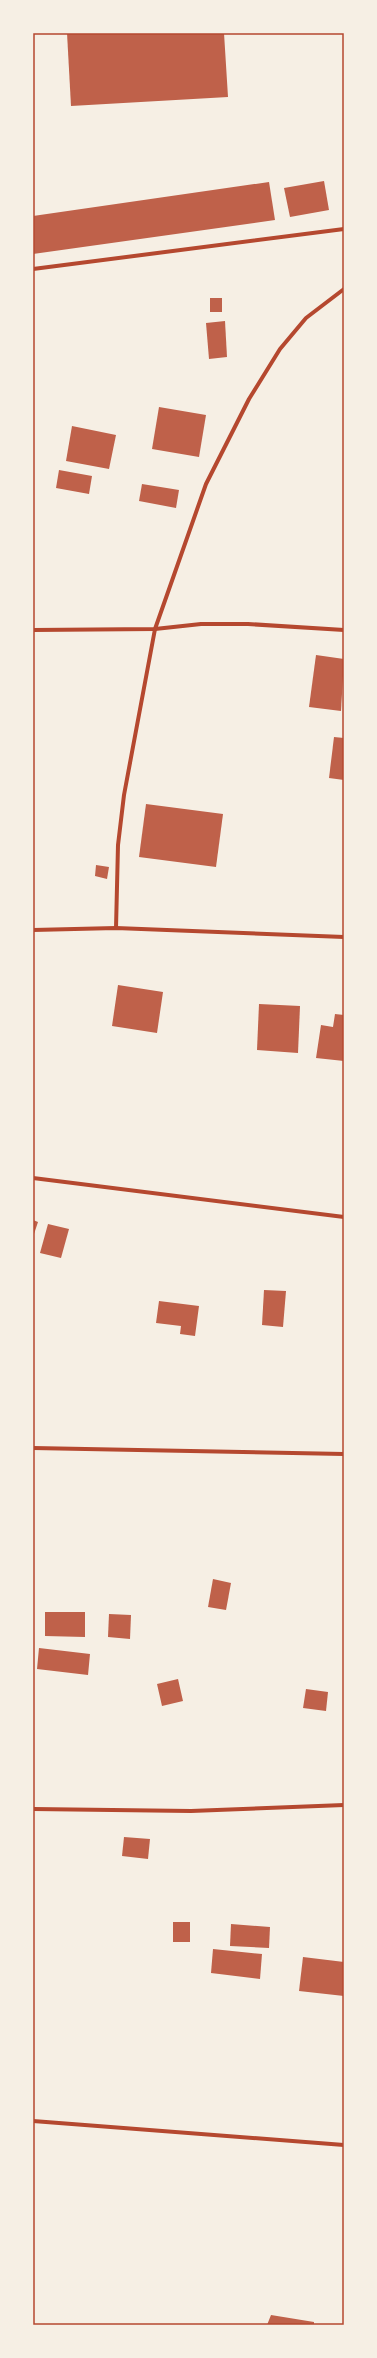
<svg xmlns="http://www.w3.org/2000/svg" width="377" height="2358" font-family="Helvetica,sans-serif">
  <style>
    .building { fill: #bf614a }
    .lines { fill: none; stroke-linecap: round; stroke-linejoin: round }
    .minor { stroke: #b5482f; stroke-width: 4 }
    .neatline { fill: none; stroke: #b5482f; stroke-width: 1.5 }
  </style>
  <rect width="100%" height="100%" fill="#f6efe4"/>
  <g class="building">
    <path d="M67 33H224L228 97 71 106Z"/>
    <path d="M324 181 329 210 290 217 284 188Z"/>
    <path d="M269 182 275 220 33 254V216Z"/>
    <rect x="210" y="298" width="12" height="14"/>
    <path d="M225 321 227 357 209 359 206 323Z"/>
    <path d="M159 407 206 415 199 457 152 449Z"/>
    <path d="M72 426 116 435 109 469 66 461Z"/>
    <path d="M59 470 92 476 89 494 56 488Z"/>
    <path d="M142 484 179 490 176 508 139 501Z"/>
    <path d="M316 655 344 659 341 711 309 707Z"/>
    <path d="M334 737 344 738V780L329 778Z"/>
    <path d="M146 804 223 814 216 867 139 857Z"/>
    <path d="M96 865 109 867 107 879 95 876Z"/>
    <path d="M118 985 163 992 157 1033 112 1026Z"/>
    <path d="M259 1004 300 1006 298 1053 257 1050Z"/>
    <path d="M335 1014 344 1015V1061L316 1058 321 1025 333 1027Z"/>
    <path d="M33 1220 38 1222 33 1237Z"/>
    <path d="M48 1224 69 1229 61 1258 40 1253Z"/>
    <path d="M264 1290 286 1291 283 1327 262 1325Z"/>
    <path d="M159 1301 199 1306 195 1336 180 1334 181 1326 156 1323Z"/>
    <path d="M213 1579 231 1583 226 1610 208 1607Z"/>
    <path d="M45 1612H85V1637L45 1636Z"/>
    <path d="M109 1614 131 1615 130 1639 108 1637Z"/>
    <path d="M39 1648 90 1654 88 1675 37 1669Z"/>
    <path d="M178 1679 183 1701 162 1706 157 1684Z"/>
    <path d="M306 1689 328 1692 326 1711 303 1708Z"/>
    <path d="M124 1837 150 1839 148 1859 122 1856Z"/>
    <rect x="173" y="1922" width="17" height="20"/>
    <path d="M231 1924 270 1927 269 1948 230 1946Z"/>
    <path d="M213 1949 262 1954 260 1979 211 1973Z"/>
    <path d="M303 1957 344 1962V1996L299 1991Z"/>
    <path d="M271 2315 314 2322V2325H267Z"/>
  </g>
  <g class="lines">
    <g class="minor">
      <path d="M33 269 344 229"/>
      <path d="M33 630 155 629 201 624H248L344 630"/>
      <path d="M116 928 118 845 124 795 155 629 206 484 249 399 280 349 306 318 344 289"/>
      <path d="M33 930 116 928 344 937"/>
      <path d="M33 1178 344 1217"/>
      <path d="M33 1448 344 1454"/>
      <path d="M33 1809 191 1811 344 1805"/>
      <path d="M33 2121 344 2145"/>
    </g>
  </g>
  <rect width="377" height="2358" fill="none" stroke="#f6efe4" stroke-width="68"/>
  <rect x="34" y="34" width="309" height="2290" class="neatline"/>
</svg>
